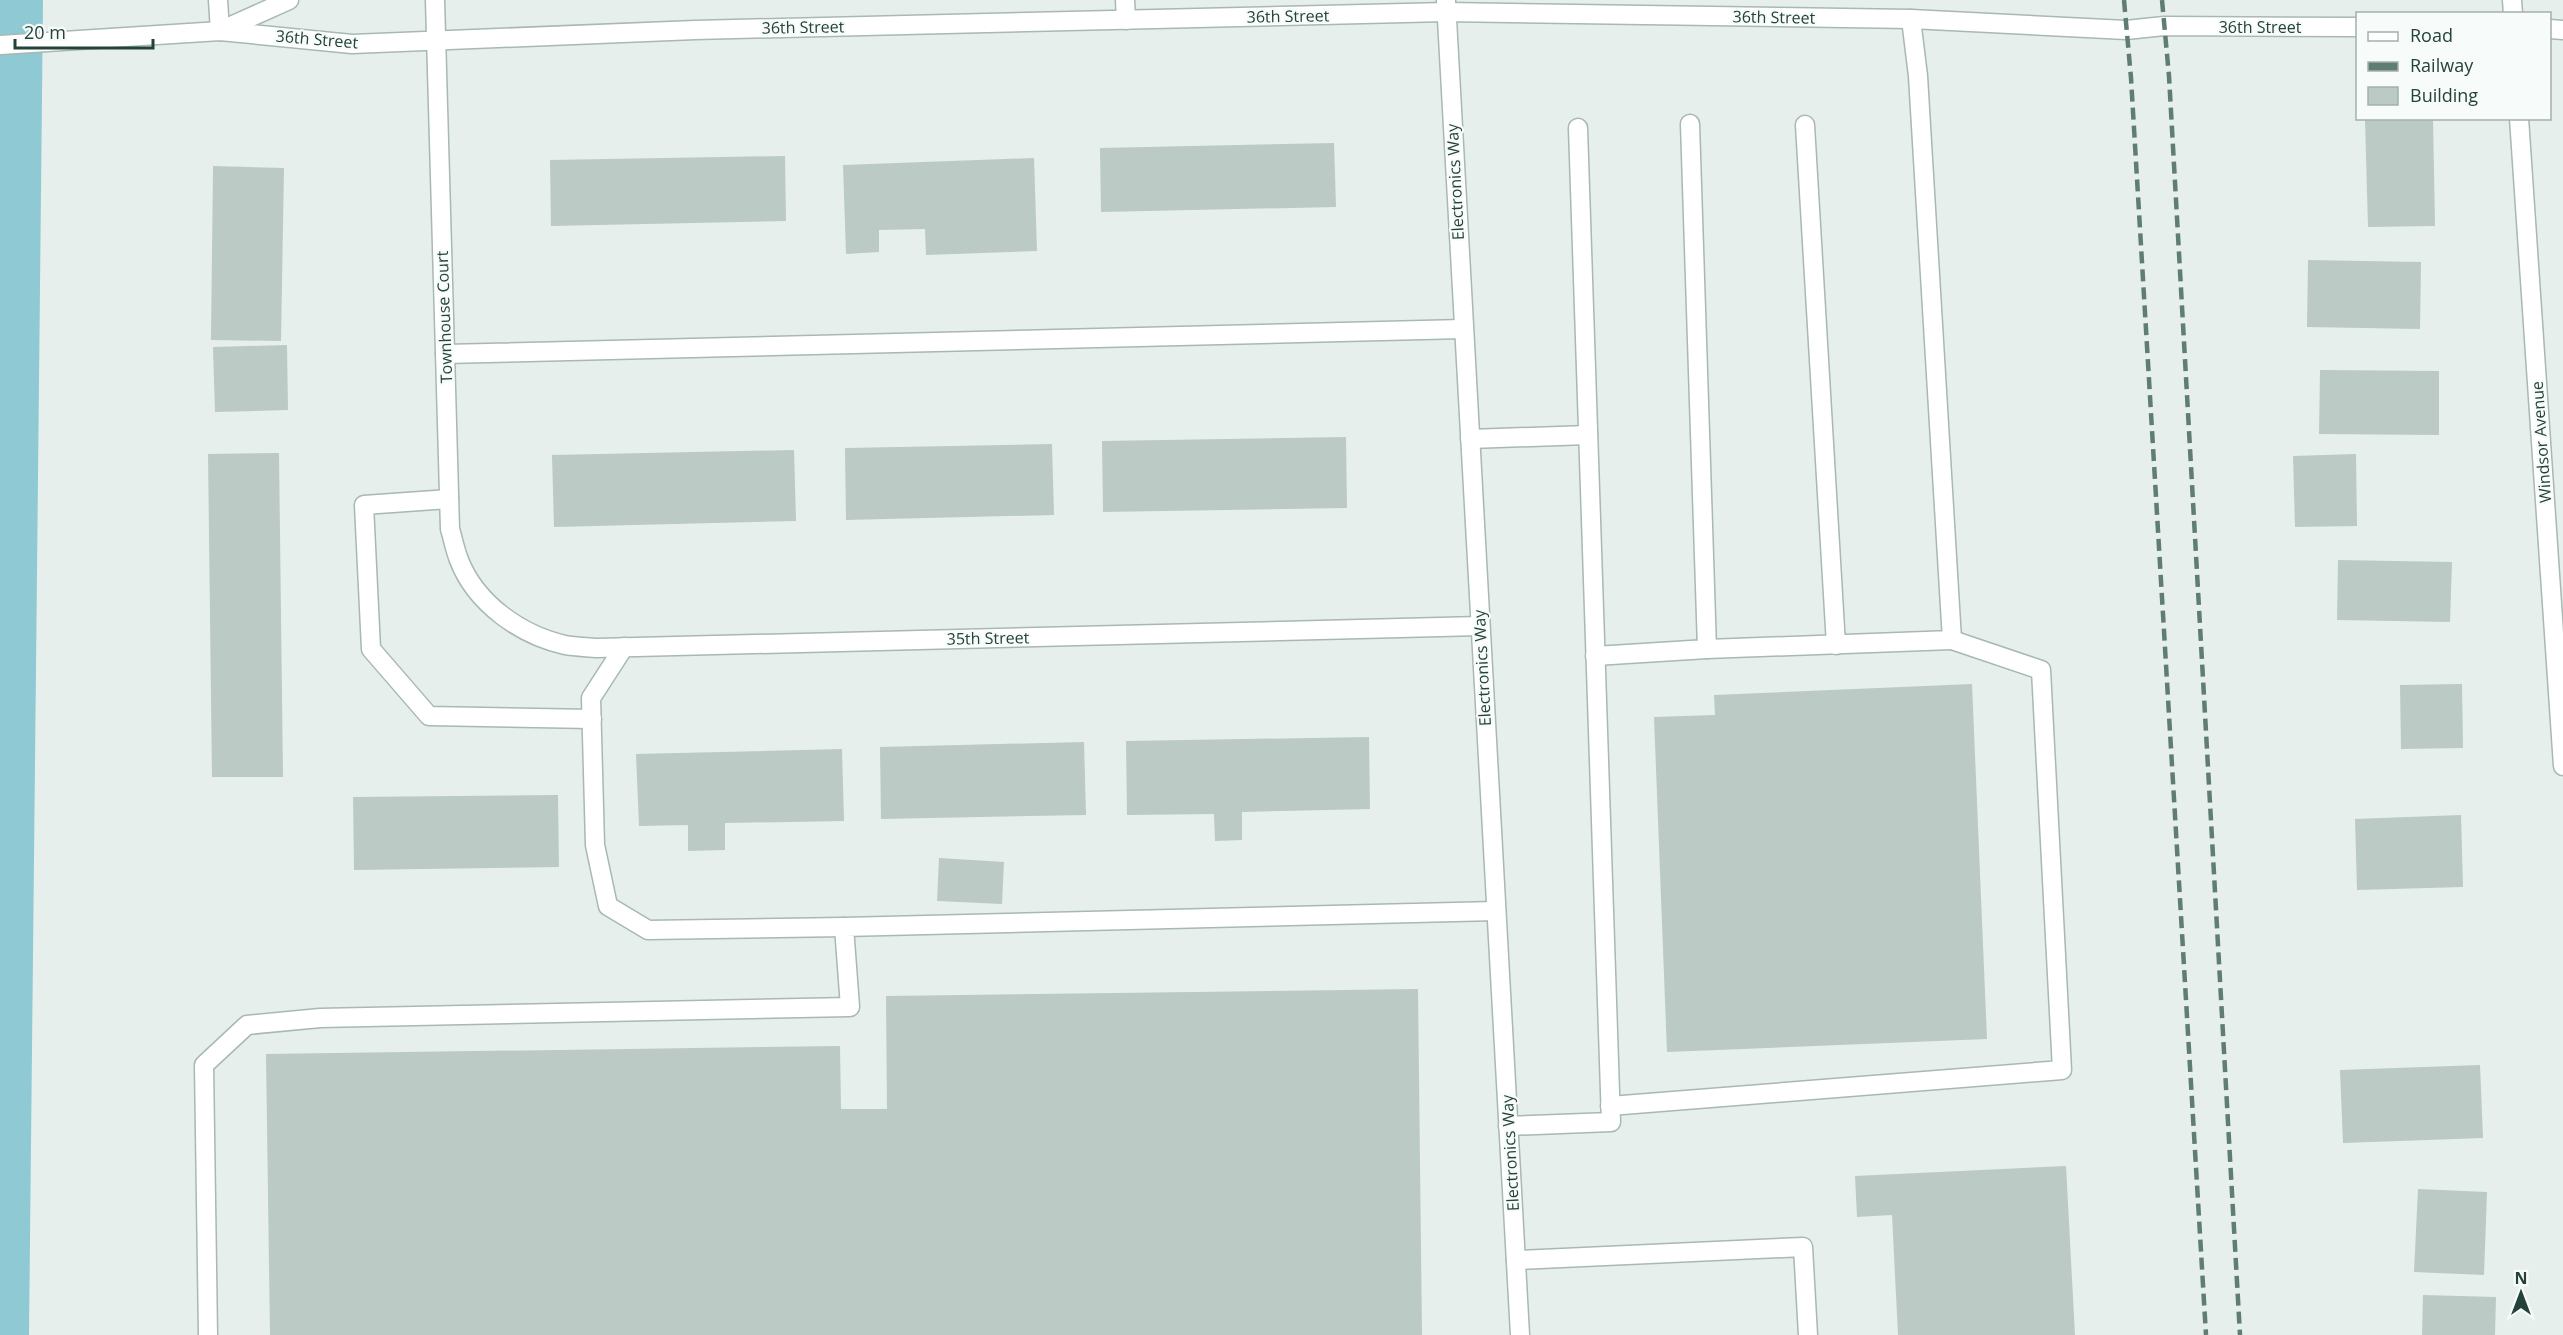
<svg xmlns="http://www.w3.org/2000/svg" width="2563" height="1335" font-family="'Open Sans',sans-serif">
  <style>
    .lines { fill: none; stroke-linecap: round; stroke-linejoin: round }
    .canal { stroke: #8ec9d4; stroke-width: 48 }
    .building { fill: #bbcac4 }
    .minor-casing { stroke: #a8b8b2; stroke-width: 21 }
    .minor { stroke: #fff; stroke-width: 18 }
    .rail { stroke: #5f7d75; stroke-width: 4.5; stroke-dasharray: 12 6; stroke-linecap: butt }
    .labels { text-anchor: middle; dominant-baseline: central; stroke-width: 4.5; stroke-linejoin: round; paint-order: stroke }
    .street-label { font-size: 16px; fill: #24423a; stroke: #f7fbf9 }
  </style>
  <rect width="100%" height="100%" fill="#e6efeb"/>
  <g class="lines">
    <path class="canal" d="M5 1335 19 0"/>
  </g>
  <g class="building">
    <path d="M2433 118 2435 226 2368 227 2365 120Z"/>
    <path d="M1334 143 1336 207 1101 212 1100 148Z"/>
    <path d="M785 156 786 221 551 226 550 160Z"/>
    <path d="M1034 158 1037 251 926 255 925 229 879 230V252L846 254 843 165Z"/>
    <path d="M213 166 284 168 281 341 211 340Z"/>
    <path d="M2308 260 2421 262 2420 329 2307 327Z"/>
    <path d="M287 345 288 410 215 412 213 347Z"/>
    <path d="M2320 370 2439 371V435L2319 434Z"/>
    <path d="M1346 437 1347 508 1103 512 1102 441Z"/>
    <path d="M1052 444 1054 515 846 520 845 448Z"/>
    <path d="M794 450 796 521 554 527 552 455Z"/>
    <path d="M279 453 283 777H212L208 454Z"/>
    <path d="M2356 454 2357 526 2295 527 2293 456Z"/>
    <path d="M2338 560 2452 562 2450 622 2337 620Z"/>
    <path d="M1972 684 1987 1039 1667 1052 1654 717 1715 715 1714 695Z"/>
    <path d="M2462 684 2463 748 2401 749 2400 685Z"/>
    <path d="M1369 737 1370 809 1242 812V840L1215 841 1214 814 1127 815 1126 741Z"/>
    <path d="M1084 742 1086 815 881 819 880 747Z"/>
    <path d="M842 749 844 821 725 823V850L688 851V825L639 826 636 754Z"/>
    <path d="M558 795 559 867 354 870 353 797Z"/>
    <path d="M2461 815 2463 887 2357 890 2355 819Z"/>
    <path d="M939 858 1004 862 1002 904 937 901Z"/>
    <path d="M1418 989 1422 1335H270L266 1054 840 1046 841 1109H887L886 996Z"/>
    <path d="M2480 1065 2483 1138 2343 1143 2340 1070Z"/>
    <path d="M2066 1166 2075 1335H1898L1892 1215 1857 1217 1855 1176Z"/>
    <path d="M2418 1189 2487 1192 2484 1275 2414 1272Z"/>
    <path d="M2423 1295 2496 1297 2495 1335H2422Z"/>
  </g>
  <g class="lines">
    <defs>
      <g id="minor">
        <path d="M218 0 220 31"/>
        <path d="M435 0 450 529C453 539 455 550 459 560 476 604 521 635 565 645 575 647 587 647 597 648L1480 626"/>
        <path d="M1125 0 1126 20"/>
        <path d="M2512 0 2513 14"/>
        <path d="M1446 1 1520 1335"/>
        <path d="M2550 29 2563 30"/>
        <path d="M222 30 289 0"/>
        <path d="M0 45 220 31 352 44 695 30 1446 12 1911 19 2126 30 2164 26 2358 27"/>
        <path d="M2519 118 2563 766"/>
        <path d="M1805 125 1836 645"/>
        <path d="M445 354 1463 329"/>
        <path d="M1470 439 1588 435"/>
        <path d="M449 499 364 505 371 649 429 716 592 719"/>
        <path d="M624 647 591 698 595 845 608 906 648 930 844 927"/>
        <path d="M1707 649 1952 640 1918 76 1911 19"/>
        <path d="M1595 656 1707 649 1690 124"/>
        <path d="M1610 1106 2062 1070 2041 670 1952 640"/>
        <path d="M1508 1126 1611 1122 1578 128"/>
        <path d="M1516 1260 1803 1247 1808 1335"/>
        <path d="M208 1335 204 1065 247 1025 320 1018 850 1007 844 927 1496 911"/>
      </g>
    </defs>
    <use href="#minor" class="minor-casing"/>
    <use href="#minor" class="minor"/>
    <g class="rail">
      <path d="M2124 0 2131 78 2206 1335"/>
      <path d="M2162 0 2169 76 2240 1335"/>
    </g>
  </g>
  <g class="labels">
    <g class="street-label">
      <text transform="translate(1288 16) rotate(-1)">36th Street</text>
      <text transform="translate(1774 17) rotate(1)">36th Street</text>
      <text transform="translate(803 27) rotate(-1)">36th Street</text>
      <text x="2260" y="27">36th Street</text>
      <text transform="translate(317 39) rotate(5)">36th Street</text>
      <text transform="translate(1455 182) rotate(-93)">Electronics Way</text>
      <text transform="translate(444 317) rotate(-92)">Townhouse Court</text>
      <text transform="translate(2541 442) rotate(-94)">Windsor Avenue</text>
      <text transform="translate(988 638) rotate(-1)">35th Street</text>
      <text transform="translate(1482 668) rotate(-93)">Electronics Way</text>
      <text transform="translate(1510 1153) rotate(-93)">Electronics Way</text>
    </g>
  </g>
  <rect x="2356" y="12" width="195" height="108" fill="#f7fbf9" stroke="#a3b1ad" stroke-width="1.5"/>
  <rect x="2368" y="32" width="30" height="9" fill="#ffffff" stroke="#a3b1ad" stroke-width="1.5"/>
  <text x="2410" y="42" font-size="18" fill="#24423a">Road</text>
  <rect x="2368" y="62" width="30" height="9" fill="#5f7d75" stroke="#a3b1ad" stroke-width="1.5"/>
  <text x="2410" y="72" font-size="18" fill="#24423a">Railway</text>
  <rect x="2368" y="87" width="30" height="18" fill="#bbcac4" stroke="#a3b1ad" stroke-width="1.5"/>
  <text x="2410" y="102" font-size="18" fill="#24423a">Building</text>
  <g transform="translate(2521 1293)" stroke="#f7fbf9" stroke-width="4.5" paint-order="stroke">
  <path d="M0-4.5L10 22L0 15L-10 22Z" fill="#24423a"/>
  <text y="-9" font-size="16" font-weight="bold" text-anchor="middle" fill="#24423a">N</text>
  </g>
  <path d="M15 39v9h138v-9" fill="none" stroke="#24423a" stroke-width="3"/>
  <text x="24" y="39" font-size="18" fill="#24423a" stroke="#f7fbf9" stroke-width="4.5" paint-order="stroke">20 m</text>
</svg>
